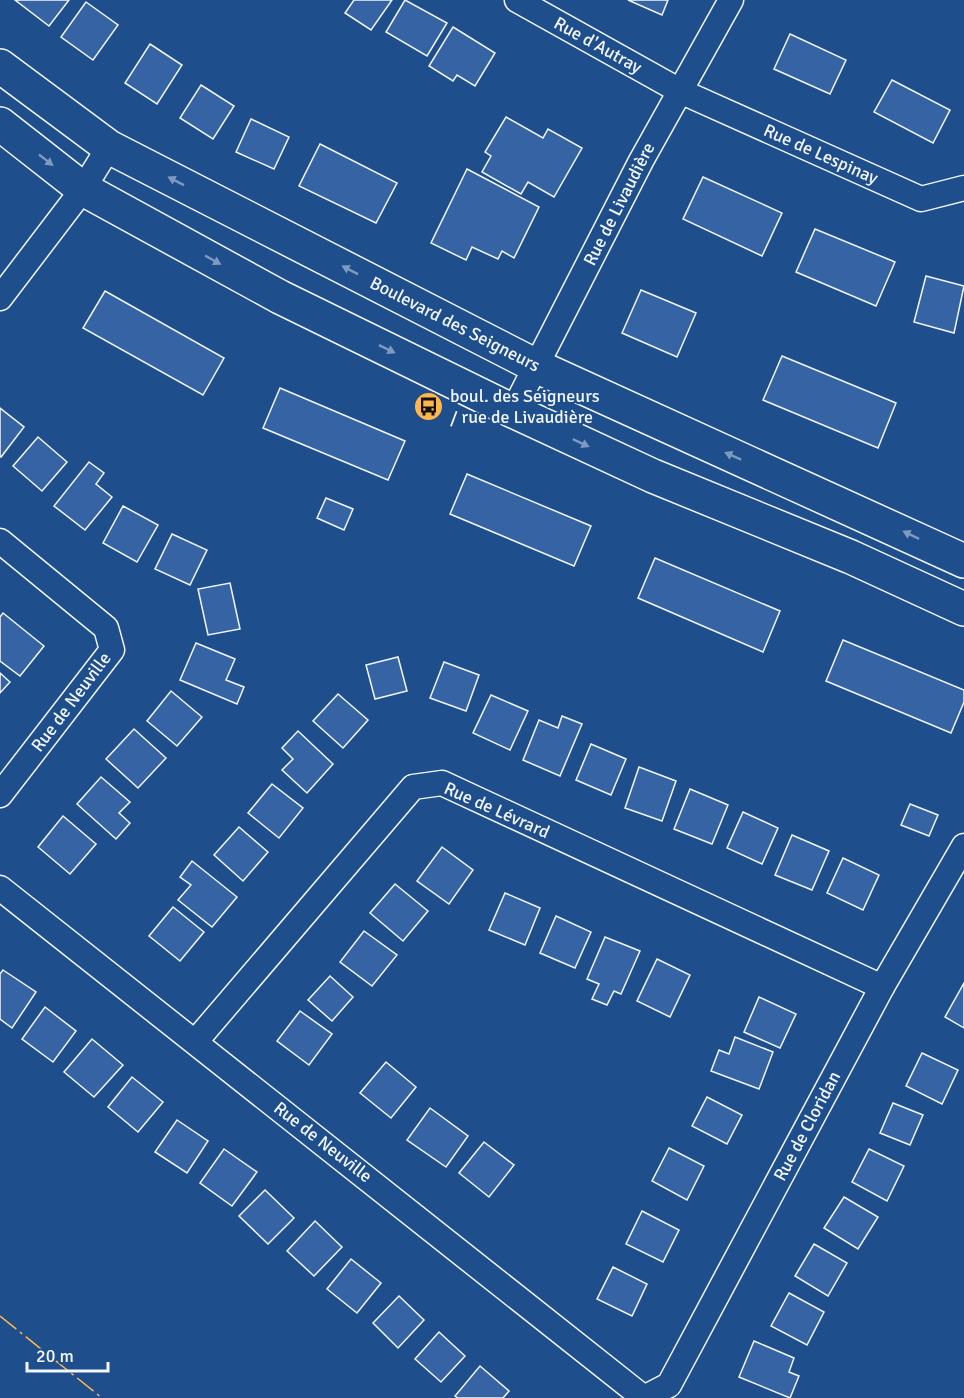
<svg xmlns="http://www.w3.org/2000/svg" width="964" height="1398" font-family="Signika,sans-serif">
  <style>
    .building { fill: #3563a3; stroke: #f2f6ff; stroke-width: 1.5 }
    .lines { fill: none; stroke-linecap: round; stroke-linejoin: round }
    .street-casing { stroke: #f2f6ff; stroke-width: 27 }
    .secondary-casing { stroke: #f2f6ff; stroke-width: 36 }
    .street { stroke: #1f4e8c; stroke-width: 24 }
    .secondary { stroke: #1f4e8c; stroke-width: 33 }
    .power { stroke: #ffb74d; stroke-width: 1.5; stroke-dasharray: 21 4.5 3 4.5; stroke-linecap: butt }
    .oneway { fill: #7e9ac0 }
    .labels { text-anchor: middle; dominant-baseline: central; stroke-width: 4.5; stroke-linejoin: round; paint-order: stroke }
    .street-label { font-size: 18px; fill: #f2f6ff; stroke: #1f4e8c }
    .poi-label { font-size: 18px; fill: #f2f6ff; stroke: #1f4e8c; text-anchor: start }
  </style>
  <rect width="100%" height="100%" fill="#1f4e8c"/>
  <g class="building">
    <path d="M15 0H69L49 26Z"/>
    <path d="M354 0H392L371 30 345 13Z"/>
    <path d="M405 0 447 23 427 56 386 32Z"/>
    <path d="M628 0H668L662 15Z"/>
    <path d="M86 2 118 25 93 60 61 37Z"/>
    <path d="M453 27 495 53 475 86 457 75 453 81 429 66Z"/>
    <path d="M790 34 846 60 830 94 774 69Z"/>
    <path d="M150 44 182 65 157 104 125 83Z"/>
    <path d="M892 80 950 110 933 143 874 112Z"/>
    <path d="M201 85 234 106 213 139 180 118Z"/>
    <path d="M506 117 543 138 548 129 582 148 554 197 528 182 521 194 482 172 491 156 485 152Z"/>
    <path d="M251 119 289 137 274 169 236 152Z"/>
    <path d="M320 144 397 183 376 223 299 186Z"/>
    <path d="M467 169 539 207 514 258 502 251 498 259 472 247 466 260 431 243Z"/>
    <path d="M703 177 782 213 762 256 683 219Z"/>
    <path d="M815 229 895 262 876 306 796 272Z"/>
    <path d="M926 276 964 286 954 333 914 322Z"/>
    <path d="M641 290 696 313 677 357 622 333Z"/>
    <path d="M105 291 224 358 203 395 83 328Z"/>
    <path d="M782 356 896 403 878 448 763 400Z"/>
    <path d="M280 388 405 441 388 480 263 428Z"/>
    <path d="M0 408 24 427 1 457 0 456Z"/>
    <path d="M38 437 67 462 42 491 13 466Z"/>
    <path d="M89 462 104 473 96 484 112 497 85 530 54 506Z"/>
    <path d="M467 474 591 526 574 566 450 514Z"/>
    <path d="M326 498 353 509 344 530 317 518Z"/>
    <path d="M123 506 158 525 137 562 103 543Z"/>
    <path d="M172 534 207 550 190 585 155 569Z"/>
    <path d="M655 558 780 611 763 652 638 598Z"/>
    <path d="M230 583 240 629 208 635 198 589Z"/>
    <path d="M3 613 44 646 20 676 0 661V617Z"/>
    <path d="M843 640 964 690V702L951 733 826 681Z"/>
    <path d="M196 643 235 659 226 680 244 687 237 704 180 680Z"/>
    <path d="M398 657 407 691 375 699 366 665Z"/>
    <path d="M444 662 479 675 466 711 430 698Z"/>
    <path d="M0 673 10 682 0 693Z"/>
    <path d="M171 691 202 717 177 746 147 721Z"/>
    <path d="M338 694 368 720 343 748 313 721Z"/>
    <path d="M491 695 528 711 510 750 473 733Z"/>
    <path d="M562 716 582 724 560 776 523 760 539 720 558 728Z"/>
    <path d="M134 729 166 758 138 788 106 759Z"/>
    <path d="M298 731 333 764 307 793 282 770 293 759 282 748Z"/>
    <path d="M591 744 626 759 611 795 576 780Z"/>
    <path d="M639 767 676 781 662 821 625 808Z"/>
    <path d="M101 777 130 802 119 813 130 823 116 839 77 804Z"/>
    <path d="M272 784 303 808 279 838 248 813Z"/>
    <path d="M690 789 728 805 712 844 674 829Z"/>
    <path d="M910 804 938 815 929 836 901 825Z"/>
    <path d="M743 812 778 828 762 864 727 848Z"/>
    <path d="M63 816 96 844 70 874 38 847Z"/>
    <path d="M239 827 268 852 243 881 214 855Z"/>
    <path d="M792 835 829 851 812 890 775 875Z"/>
    <path d="M442 847 473 870 449 904 417 881Z"/>
    <path d="M843 858 879 875 863 910 827 893Z"/>
    <path d="M192 861 237 897 212 927 178 900 191 885 180 877Z"/>
    <path d="M395 884 428 911 403 941 370 913Z"/>
    <path d="M505 893 540 908 525 945 489 930Z"/>
    <path d="M173 907 204 932 180 961 149 936Z"/>
    <path d="M556 916 591 932 575 968 540 953Z"/>
    <path d="M364 931 397 955 372 986 340 962Z"/>
    <path d="M605 937 640 951 621 994 614 991 607 1005 592 999 599 984 587 979Z"/>
    <path d="M657 959 690 975 670 1017 637 1001Z"/>
    <path d="M3 970 36 992 12 1028 0 1019V974Z"/>
    <path d="M330 976 353 997 332 1021 308 1000Z"/>
    <path d="M964 983V1028L945 1017Z"/>
    <path d="M759 997 796 1014 780 1048 744 1032Z"/>
    <path d="M45 1007 76 1031 53 1062 22 1039Z"/>
    <path d="M300 1011 332 1034 309 1065 277 1041Z"/>
    <path d="M735 1037 773 1052 759 1089 711 1071 719 1050 729 1054Z"/>
    <path d="M92 1039 123 1065 94 1097 64 1072Z"/>
    <path d="M922 1053 958 1070 942 1104 906 1086Z"/>
    <path d="M386 1062 416 1087 391 1118 360 1093Z"/>
    <path d="M132 1077 163 1102 138 1132 108 1107Z"/>
    <path d="M707 1097 742 1115 727 1144 692 1126Z"/>
    <path d="M893 1103 923 1115 910 1145 880 1133Z"/>
    <path d="M430 1108 468 1136 446 1167 407 1140Z"/>
    <path d="M177 1120 208 1141 187 1173 155 1152Z"/>
    <path d="M484 1142 514 1165 489 1197 459 1173Z"/>
    <path d="M669 1148 704 1166 687 1200 652 1181Z"/>
    <path d="M224 1149 257 1172 232 1206 200 1183Z"/>
    <path d="M869 1149 904 1166 887 1201 852 1182Z"/>
    <path d="M265 1190 294 1218 268 1244 239 1216Z"/>
    <path d="M844 1197 878 1217 858 1249 824 1228Z"/>
    <path d="M642 1211 679 1230 663 1262 626 1244Z"/>
    <path d="M315 1221 342 1247 314 1276 287 1251Z"/>
    <path d="M814 1244 847 1263 828 1296 795 1276Z"/>
    <path d="M351 1259 381 1283 357 1313 327 1289Z"/>
    <path d="M613 1267 647 1284 632 1316 597 1299Z"/>
    <path d="M789 1293 824 1312 807 1345 771 1326Z"/>
    <path d="M399 1296 424 1320 398 1348 373 1323Z"/>
    <path d="M439 1332 465 1356 441 1382 415 1359Z"/>
    <path d="M754 1341 794 1358 789 1372 799 1376 790 1398 739 1377Z"/>
    <path d="M480 1366 509 1391 503 1398H458L455 1396Z"/>
  </g>
  <g class="lines">
    <defs>
      <g id="street">
        <path d="M517 0 680 91 921 199 964 188"/>
        <path d="M0 298 83 189 109 147"/>
        <path d="M513 411 641 161 731 0"/>
        <path d="M0 541 106 628 112 650 0 795"/>
        <path d="M0 888 644 1398 669 1385 882 987 964 846"/>
        <path d="M196 1041 413 787 442 783 882 987"/>
      </g>
      <g id="secondary">
        <path d="M0 66 109 147 538 367 964 561"/>
        <path d="M0 124 83 189 280 297 513 411 653 476 851 557 964 609"/>
      </g>
    </defs>
    <use href="#street" class="street-casing"/>
    <use href="#secondary" class="secondary-casing"/>
    <use href="#street" class="street"/>
    <use href="#secondary" class="secondary"/>
    <path class="power" d="M0 1316 102 1398"/>
  </g>
  <defs><path id="oneway-solid" d="M-6-.8H1V-3.2L6.5 0L1 3.2V.8H-6Z" transform="scale(1.5)"/></defs>
  <g class="oneway">
    <use href="#oneway-solid" transform="translate(46 160) rotate(38)"/>
    <use href="#oneway-solid" transform="translate(176 181) rotate(-153)"/>
    <use href="#oneway-solid" transform="translate(213 260) rotate(29)"/>
    <use href="#oneway-solid" transform="translate(350 270) rotate(-153)"/>
    <use href="#oneway-solid" transform="translate(387 349) rotate(26)"/>
    <use href="#oneway-solid" transform="translate(581 443) rotate(25)"/>
    <use href="#oneway-solid" transform="translate(733 456) rotate(-156)"/>
    <use href="#oneway-solid" transform="translate(911 535) rotate(-154)"/>
  </g>
  <defs>
    <symbol id="bus-disc" viewBox="-11 -11 22 22"><circle r="9.5" fill="#ffb74d" stroke="#1f4e8c"/><path d="M-5-6H5V4H4V6H2V4H-2V6H-4V4H-5ZM-3.5-4V0h7V-4ZM-3.5 1.2v1.5H-2V1.2ZM2 1.2v1.5H3.5V1.2Z" fill="#111"/></symbol>
  </defs>
  <g fill-rule="evenodd">
    <use href="#bus-disc" x="412" y="390" width="33" height="33"/>
  </g>
  <g class="labels">
    <g class="street-label">
      <text transform="translate(598 45) rotate(29)">Rue d'Autray</text>
      <text transform="translate(821 154) rotate(24)">Rue de Lespinay</text>
      <text transform="translate(619 204) rotate(-63)">Rue de Livaudière</text>
      <text transform="translate(455 324) rotate(27)">Boulevard des Seigneurs</text>
      <text transform="translate(71 702) rotate(-53)">Rue de Neuville</text>
      <text transform="translate(497 810) rotate(24)">Rue de Lévrard</text>
      <text transform="translate(807 1126) rotate(-62)">Rue de Cloridan</text>
      <text transform="translate(323 1142) rotate(38)">Rue de Neuville</text>
    </g>
    <g class="poi-label">
      <text x="450" y="396">boul. des Seigneurs<tspan x="450" dy="21">/ rue de Livaudière</tspan></text>
    </g>
  </g>
  <path d="M27 1362v9h81v-9" fill="none" stroke="#f2f6ff" stroke-width="3"/>
  <text x="36" y="1362" font-size="18" fill="#f2f6ff" stroke="#1f4e8c" stroke-width="4.5" paint-order="stroke">20 m</text>
</svg>
